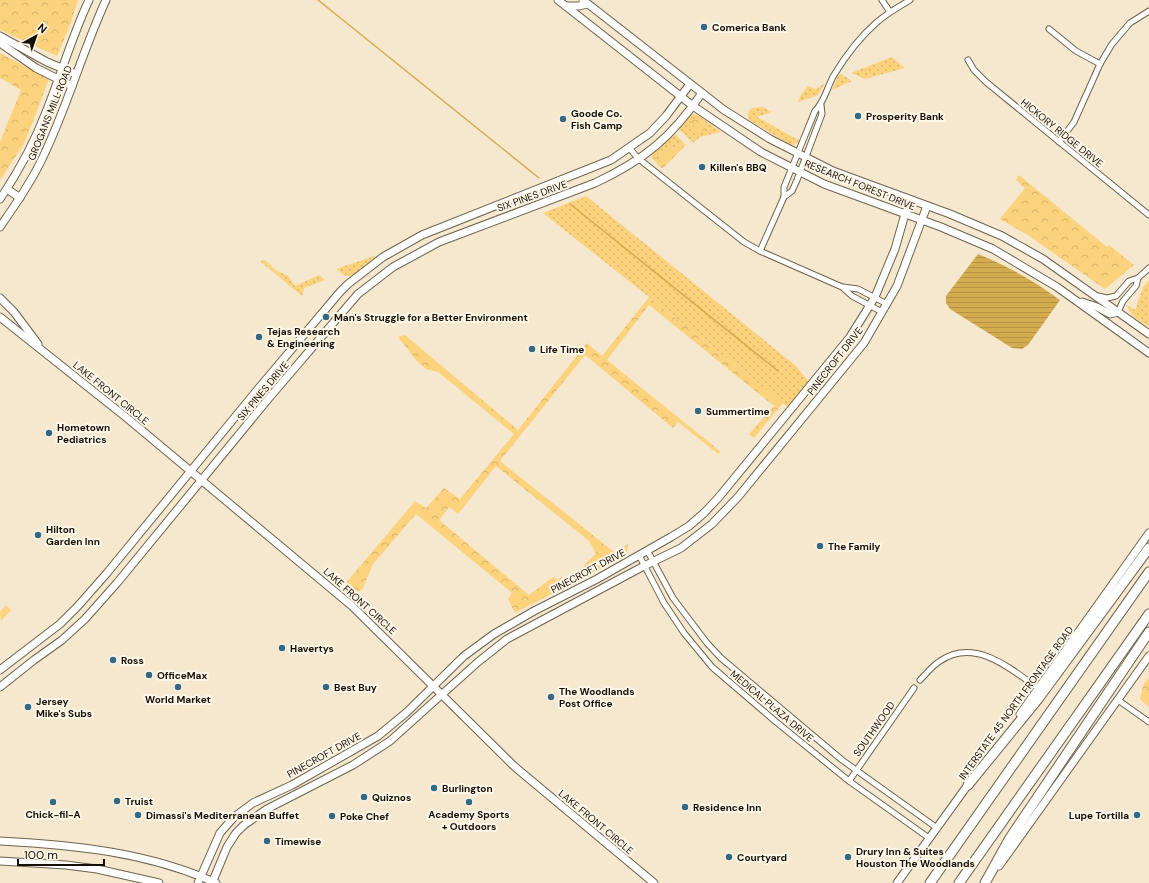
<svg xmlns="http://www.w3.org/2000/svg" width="1149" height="883" font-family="'DM Sans',sans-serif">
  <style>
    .grass { fill: url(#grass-dots) }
    .forest { fill: url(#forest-crowns) }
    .pitch { fill: #fcd27d }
    .water { fill: url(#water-rules) }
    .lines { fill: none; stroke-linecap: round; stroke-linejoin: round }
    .stream { stroke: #d5ab50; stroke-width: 1.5 }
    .street-casing { stroke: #6d624c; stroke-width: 7 }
    .secondary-casing { stroke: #6d624c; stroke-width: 9 }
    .highway-casing { stroke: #6d624c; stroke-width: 11 }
    .street { stroke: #fff; stroke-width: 5 }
    .secondary { stroke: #fff; stroke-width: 7 }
    .highway { stroke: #fff; stroke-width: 9 }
    .poi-dot { fill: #346985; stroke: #fef6e7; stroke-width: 1.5 }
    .labels { text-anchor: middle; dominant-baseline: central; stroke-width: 4; stroke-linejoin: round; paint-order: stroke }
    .poi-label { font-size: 10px; font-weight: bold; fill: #141007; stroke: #fef6e7; text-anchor: start }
    .street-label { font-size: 10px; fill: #141007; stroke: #fef6e7 }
  </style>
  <defs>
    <pattern id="grass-dots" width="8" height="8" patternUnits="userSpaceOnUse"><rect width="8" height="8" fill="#fcd27d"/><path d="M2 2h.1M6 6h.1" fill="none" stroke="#d7b36b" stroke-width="1.8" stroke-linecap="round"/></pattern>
    <pattern id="forest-crowns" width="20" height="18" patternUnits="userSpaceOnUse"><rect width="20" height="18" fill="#fcd27d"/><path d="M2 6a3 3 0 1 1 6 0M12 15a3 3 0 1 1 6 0" fill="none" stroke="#d7b36b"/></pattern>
    <pattern id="water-rules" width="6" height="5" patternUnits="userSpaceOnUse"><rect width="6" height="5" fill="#d5ab50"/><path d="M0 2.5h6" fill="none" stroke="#b69244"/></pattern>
  </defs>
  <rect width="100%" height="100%" fill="#f5e8cf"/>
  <g class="grass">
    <path d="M892 57 905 68 865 79 851 73Z"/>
    <path d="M841 74 852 81 832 90 838 76Z"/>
    <path d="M825 83 818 95 798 102 800 96 808 86 816 89Z"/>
    <path d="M763 107 771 112 757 117 800 141 794 145 789 144 749 120 748 113 752 108Z"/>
    <path d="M693 114 699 116 721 132 700 137 693 143 680 130 679 127 688 117Z"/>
    <path d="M675 134 684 143 659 153 654 160 651 157 653 153 671 136Z"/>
    <path d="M586 196 796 366 809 382 788 407 543 213Z"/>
    <path d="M377 255 351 276H345L336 269Z"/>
    <path d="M265 260 276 270 288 276 295 286 319 275 325 280 304 288 302 296 260 261Z"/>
    <path d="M1149 280V327C1140 321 1129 316 1127 305L1135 310 1143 287Z"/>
  </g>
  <g class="forest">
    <path d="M0 0H78L69 28 57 56 0 30Z"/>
    <path d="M0 53 49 79 24 144 0 180V142L21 90 0 78Z"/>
    <path d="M692 119 697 120 709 127 700 132 695 133 693 131 694 125 690 123Z"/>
    <path d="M684 143 686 145 663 168H661L654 160 659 153Z"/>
    <path d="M1019 175 1107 247 1109 245 1134 265 1105 289 1029 236 1000 219 1025 188 1016 180Z"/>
    <path d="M649 297 783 403 754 438 749 434 774 406 649 305 607 360 721 452 718 454 678 422 673 428 585 355 500 461 614 552 628 544 627 554 592 573 582 572 581 569 596 553 589 541 496 466 458 514 449 507 439 520 529 595 553 577 558 580 561 576 566 586 515 613 508 599 512 593 416 514 373 564 363 588 359 592 345 584 415 501 426 508 444 488 460 499 514 434 438 372 426 369 415 359 398 337 405 335 518 430 587 343 602 356Z"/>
    <path d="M1149 677V707L1140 699 1143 686Z"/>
  </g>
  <path class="pitch" d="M6 605 11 610 1 621 0 612Z"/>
  <path class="water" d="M978 254C1009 267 1033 280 1060 300L1028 345 1022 349 1012 348 950 309 946 303V296Z"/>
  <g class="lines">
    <g class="stream">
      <path d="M318 0 539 178"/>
      <path d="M570 204 778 371"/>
    </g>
    <defs>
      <g id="street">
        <path d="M882 0 890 12"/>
        <path d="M1049 29 1076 51 1100 64"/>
        <path d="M968 60 974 70 986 82 1149 215"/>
        <path d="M1059 142 1074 122 1100 64 1112 44 1130 23 1149 11"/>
        <path d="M629 148 639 159 744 242 760 251 842 287 852 296 882 312"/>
        <path d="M784 197 792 191 797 180 822 114 821 105"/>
        <path d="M760 251 784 197V187L815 111C825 101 827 87 834 75 845 57 860 37 876 23 886 14 898 7 910 0"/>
        <path d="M843 287 858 289 887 304"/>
        <path d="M1098 296 1107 298 1116 296 1129 281 1138 278 1149 268"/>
        <path d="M1118 312 1123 301 1136 286 1138 278"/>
        <path d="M647 550 673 598 707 643 721 658 842 760 937 828"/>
        <path d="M639 555 664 603 684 633 712 667 775 721 849 781 929 838"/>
        <path d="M920 680C926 674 932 666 940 661 975 637 1011 669 1039 689"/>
        <path d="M1118 700 1149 722"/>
        <path d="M849 781 914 688"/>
      </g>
      <g id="secondary">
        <path d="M558 0 693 106 761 152 824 184 941 227 993 249 1057 287 1149 353"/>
        <path d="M583 0 724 110 770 139 833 171 950 214 1002 236 1043 259 1149 334"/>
        <path d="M566 6H579L587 4"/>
        <path d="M0 36 47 62 76 74"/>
        <path d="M0 43 36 68 72 86"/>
        <path d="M7 189 20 198"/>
        <path d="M0 199C19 171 34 143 46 112 61 75 72 36 89 0"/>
        <path d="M0 227C15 205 31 183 42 159 67 108 82 52 106 0"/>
        <path d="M0 298 14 312 38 344"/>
        <path d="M1082 302 1097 307 1110 314 1118 312"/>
        <path d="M0 317 127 418 352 606 515 767 654 883"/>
        <path d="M0 670 60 624 78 606 107 573 258 389 340 292 348 284 383 257 422 235 611 160 650 133 666 116 690 84"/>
        <path d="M0 687 34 660 62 640 85 619 117 583 269 398 358 294 393 267 439 242 595 183C644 160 671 138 702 93"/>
        <path d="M1020 714 1149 533"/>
        <path d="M0 841C74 845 148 852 216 883"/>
        <path d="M0 861 66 865 97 869 159 883"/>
        <path d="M999 866 1149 656"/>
        <path d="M198 883 220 833 234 817 253 803 292 785 378 736 407 712 464 656 494 634 534 611 597 579 671 537 689 526 704 513 719 497 850 337 875 297 895 249 905 214 912 201"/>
        <path d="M212 883 227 847 236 833 244 825 267 809 353 765 390 741 478 662 507 639 644 566 681 548 712 524 738 497 864 343 897 286 927 206"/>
        <path d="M897 883 970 782"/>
      </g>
      <g id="highway">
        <path d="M968 785 1038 699 1149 548"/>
        <path d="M930 883 1149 572"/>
        <path d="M959 883 1149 614"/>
        <path d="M985 883 1010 838 1149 632"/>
      </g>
    </defs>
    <use href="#street" class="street-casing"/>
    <use href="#secondary" class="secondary-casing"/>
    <use href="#highway" class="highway-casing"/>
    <use href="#street" class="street"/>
    <use href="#secondary" class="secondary"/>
    <use href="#highway" class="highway"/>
  </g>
  <g class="poi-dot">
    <circle cx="704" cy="27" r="4"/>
    <circle cx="858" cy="116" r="4"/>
    <circle cx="563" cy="119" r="4"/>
    <circle cx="702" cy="167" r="4"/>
    <circle cx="326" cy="317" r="4"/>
    <circle cx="259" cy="337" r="4"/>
    <circle cx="532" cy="349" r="4"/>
    <circle cx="698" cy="411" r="4"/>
    <circle cx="49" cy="433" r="4"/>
    <circle cx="38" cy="535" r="4"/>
    <circle cx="820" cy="546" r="4"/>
    <circle cx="282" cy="648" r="4"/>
    <circle cx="113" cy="660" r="4"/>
    <circle cx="149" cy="675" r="4"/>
    <circle cx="178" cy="687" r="4"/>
    <circle cx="326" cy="687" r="4"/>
    <circle cx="551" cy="697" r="4"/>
    <circle cx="28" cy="707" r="4"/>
    <circle cx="434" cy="788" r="4"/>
    <circle cx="364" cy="797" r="4"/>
    <circle cx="117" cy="801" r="4"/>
    <circle cx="53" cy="802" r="4"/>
    <circle cx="469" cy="802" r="4"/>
    <circle cx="685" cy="807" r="4"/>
    <circle cx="138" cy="815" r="4"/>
    <circle cx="1137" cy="815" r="4"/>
    <circle cx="332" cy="816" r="4"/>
    <circle cx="267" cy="841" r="4"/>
    <circle cx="729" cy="857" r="4"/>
    <circle cx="848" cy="857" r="4"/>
  </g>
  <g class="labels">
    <g class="poi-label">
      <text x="712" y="27">Comerica Bank</text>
      <text x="571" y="113">Goode Co.<tspan x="571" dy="12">Fish Camp</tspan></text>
      <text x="866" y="116">Prosperity Bank</text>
      <text x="710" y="167">Killen's BBQ</text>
      <text x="334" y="317">Man's Struggle for a Better Environment</text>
      <text x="267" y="331">Tejas Research<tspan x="267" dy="12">&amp; Engineering</tspan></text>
      <text x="540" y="349">Life Time</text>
      <text x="706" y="411">Summertime</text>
      <text x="57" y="427">Hometown<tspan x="57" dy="12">Pediatrics</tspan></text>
      <text x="46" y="529">Hilton<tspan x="46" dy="12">Garden Inn</tspan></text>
      <text x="828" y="546">The Family</text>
      <text x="290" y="648">Havertys</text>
      <text x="121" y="660">Ross</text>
      <text x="157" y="675">OfficeMax</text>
      <text x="334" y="687">Best Buy</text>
      <text x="559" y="691">The Woodlands<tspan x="559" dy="12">Post Office</tspan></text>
      <text x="178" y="699" text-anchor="middle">World Market</text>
      <text x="36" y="701">Jersey<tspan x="36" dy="12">Mike's Subs</tspan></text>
      <text x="442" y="788">Burlington</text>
      <text x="372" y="797">Quiznos</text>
      <text x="125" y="801">Truist</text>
      <text x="693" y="807">Residence Inn</text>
      <text x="53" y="814" text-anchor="middle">Chick-fil-A</text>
      <text x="469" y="814" text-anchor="middle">Academy Sports<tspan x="469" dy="12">+ Outdoors</tspan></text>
      <text x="146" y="815">Dimassi's Mediterranean Buffet</text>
      <text x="1129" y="815" text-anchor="end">Lupe Tortilla</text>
      <text x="340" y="816">Poke Chef</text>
      <text x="275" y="841">Timewise</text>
      <text x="856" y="851">Drury Inn &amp; Suites<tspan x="856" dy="12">Houston The Woodlands</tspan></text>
      <text x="737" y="857">Courtyard</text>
    </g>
    <g class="street-label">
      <text transform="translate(50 113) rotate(-68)">GROGANS MILL ROAD</text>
      <text transform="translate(1062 133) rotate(39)">HICKORY RIDGE DRIVE</text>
      <text transform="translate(860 185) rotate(22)">RESEARCH FOREST DRIVE</text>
      <text transform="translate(532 196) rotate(-20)">SIX PINES DRIVE</text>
      <text transform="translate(835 361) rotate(-52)">PINECROFT DRIVE</text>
      <text transform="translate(263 391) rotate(-50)">SIX PINES DRIVE</text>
      <text transform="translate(111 393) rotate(39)">LAKE FRONT CIRCLE</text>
      <text transform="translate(588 571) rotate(-28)">PINECROFT DRIVE</text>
      <text transform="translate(360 601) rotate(42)">LAKE FRONT CIRCLE</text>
      <text transform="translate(1016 703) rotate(-54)">INTERSTATE 45 NORTH FRONTAGE ROAD</text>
      <text transform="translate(772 706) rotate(40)">MEDICAL PLAZA DRIVE</text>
      <text transform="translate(874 729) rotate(-55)">SOUTHWOOD</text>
      <text transform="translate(324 755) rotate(-29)">PINECROFT DRIVE</text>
      <text transform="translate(596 822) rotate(40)">LAKE FRONT CIRCLE</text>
    </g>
  </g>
  <g transform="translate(36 36) rotate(40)" stroke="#fef6e7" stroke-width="3" paint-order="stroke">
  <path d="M0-3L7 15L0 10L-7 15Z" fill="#141007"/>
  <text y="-6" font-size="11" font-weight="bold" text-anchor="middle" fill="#141007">N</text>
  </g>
  <path d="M18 859v6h86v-6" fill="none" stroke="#141007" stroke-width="2"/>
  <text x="24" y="859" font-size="12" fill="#141007" stroke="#fef6e7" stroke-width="3" paint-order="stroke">100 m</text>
</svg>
